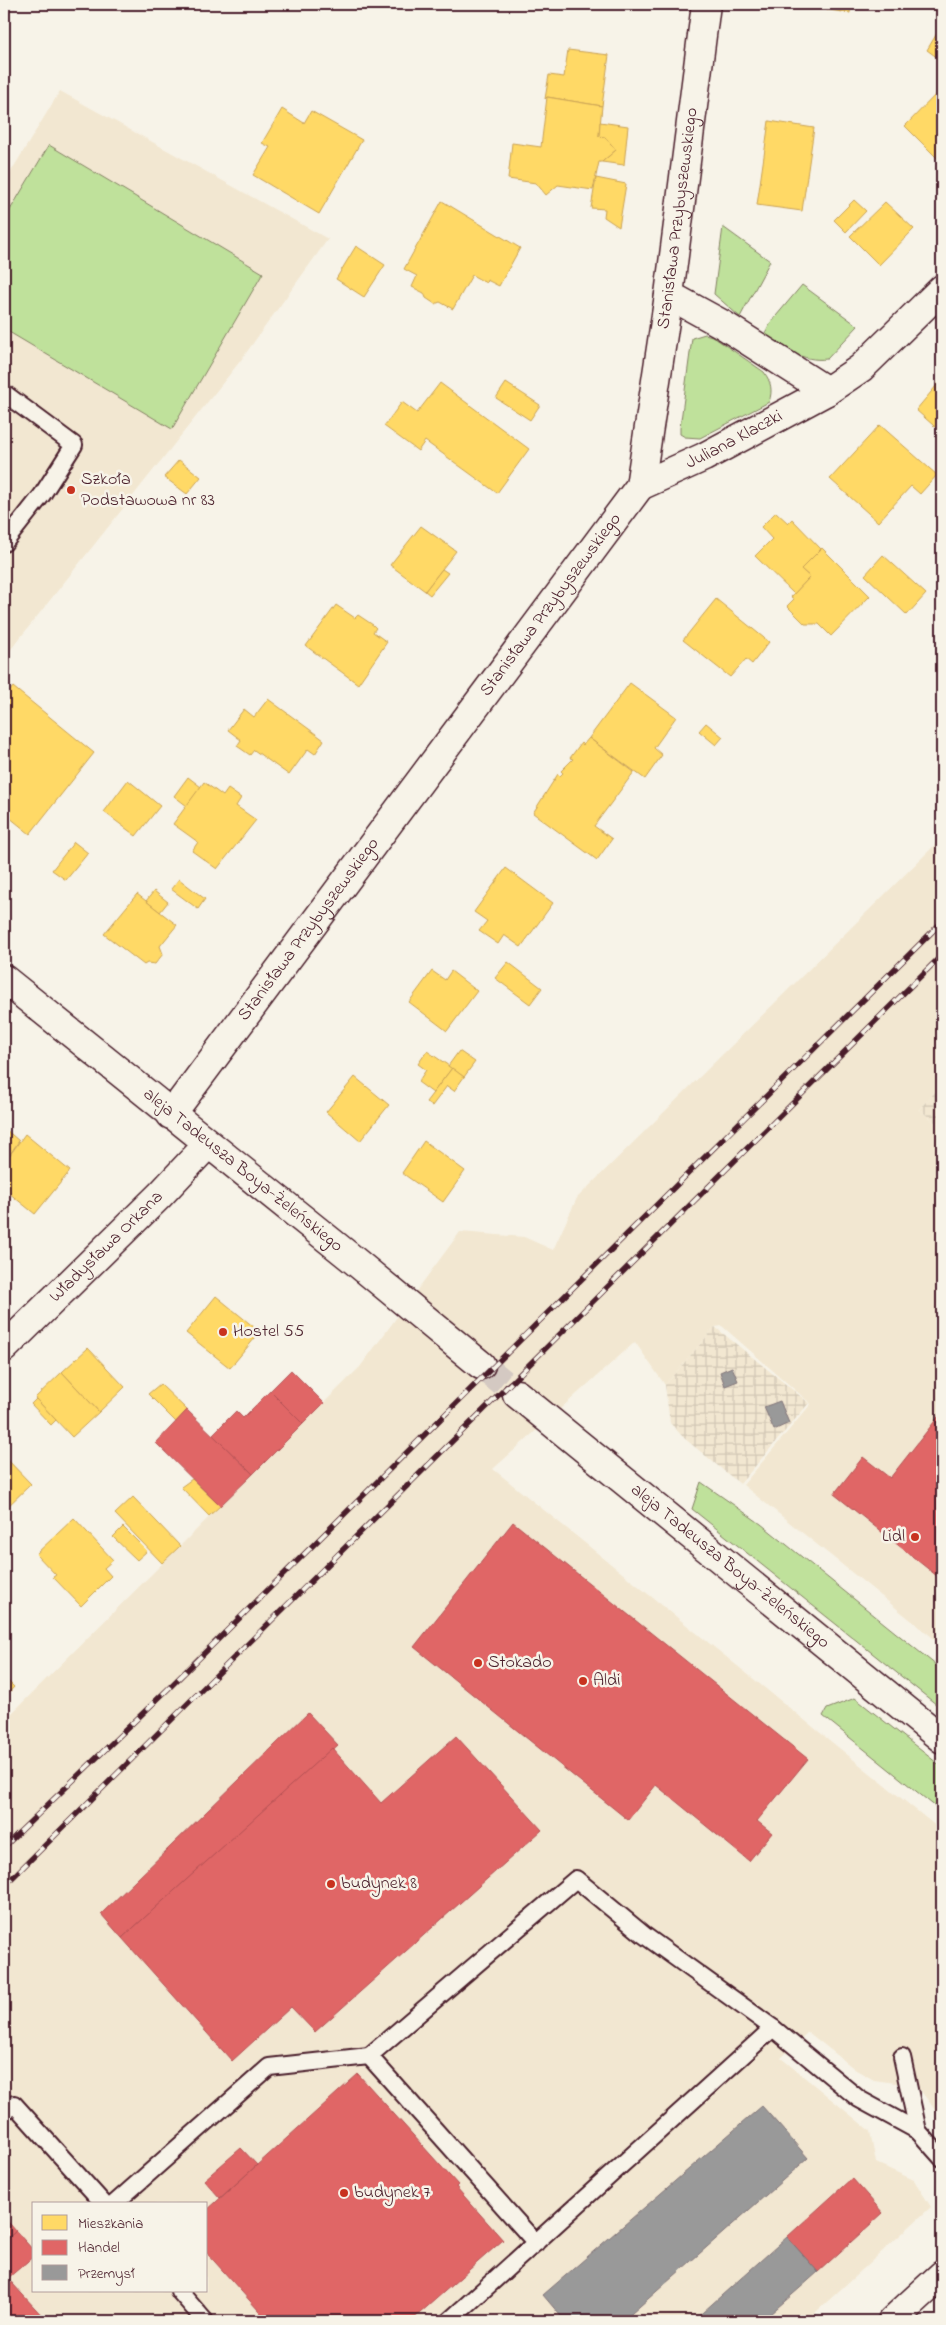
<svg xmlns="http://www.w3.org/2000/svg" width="946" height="2325" font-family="'Indie Flower',sans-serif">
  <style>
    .built { fill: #f2e7d1; fill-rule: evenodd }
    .industrial { fill: url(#industrial-grid) }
    .green { fill: #bfe19b; stroke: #848063 }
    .homes { fill: #ffd966; stroke: #c9a154 }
    .shops { fill: #e06666; stroke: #b35154 }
    .industry { fill: #999; stroke: #817478 }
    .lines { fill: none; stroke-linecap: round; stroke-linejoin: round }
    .tertiary-tunnel { stroke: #d4c9c2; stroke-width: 28; stroke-dasharray: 28 14; stroke-linecap: butt }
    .service-casing { stroke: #4a1f2b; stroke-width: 20 }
    .minor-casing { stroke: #4a1f2b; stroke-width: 31 }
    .tertiary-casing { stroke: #4a1f2b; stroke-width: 31 }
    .service { stroke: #f7f3e8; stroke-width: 16 }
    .minor { stroke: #f7f3e8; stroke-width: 28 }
    .tertiary { stroke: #f7f3e8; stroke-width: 28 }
    .rail-casing { stroke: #4a1f2b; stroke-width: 5.5 }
    .rail { stroke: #f7f3e8; stroke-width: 4; stroke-dasharray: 11; stroke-linecap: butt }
    .poi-dot { fill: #c8321e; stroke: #f7f3e8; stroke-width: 2 }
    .labels { text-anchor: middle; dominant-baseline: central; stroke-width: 5; stroke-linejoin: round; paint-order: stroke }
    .street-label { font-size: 18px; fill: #4a1f2b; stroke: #f7f3e8 }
    .poi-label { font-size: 18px; fill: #4a1f2b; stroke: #f7f3e8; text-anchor: start }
  </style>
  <defs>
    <pattern id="industrial-grid" width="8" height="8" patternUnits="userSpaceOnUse" patternTransform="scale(1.25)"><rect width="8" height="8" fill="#f2e7d1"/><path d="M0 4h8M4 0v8" fill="none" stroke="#d1c6b4"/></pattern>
  </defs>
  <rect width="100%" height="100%" fill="#f7f3e8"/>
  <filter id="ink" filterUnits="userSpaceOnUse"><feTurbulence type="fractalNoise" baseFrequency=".02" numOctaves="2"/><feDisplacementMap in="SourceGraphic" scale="10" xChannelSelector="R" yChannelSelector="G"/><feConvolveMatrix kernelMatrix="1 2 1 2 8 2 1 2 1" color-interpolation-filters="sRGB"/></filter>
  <g filter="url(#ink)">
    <g class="built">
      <path d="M60 91 328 239 241 360 4 658V183Z"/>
      <path d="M942 838V1085L919 1109 942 1128V1645L743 1485 811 1404 722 1326 715 1327 665 1385 635 1342 493 1469 942 1831V2119L917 2086 874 2080 856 2070 808 2032 781 2058 870 2131 876 2163 914 2180 931 2207 806 2321H4V1721L360 1367 460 1232 524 1237 553 1250 577 1198ZM34 2204H206V2291H34Z"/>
    </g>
    <g class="industrial">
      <path d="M942 1085V1128L919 1109Z"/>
      <path d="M715 1327 809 1403 740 1484 684 1438 670 1423 665 1385Z"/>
    </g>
    <g class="green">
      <path d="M49 145 263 273 172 429 4 329V220Z"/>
      <path d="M723 227 770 261 740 317 714 294Z"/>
      <path d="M802 285 858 326 827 359C802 362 784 348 764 336L771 322Z"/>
      <path d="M705 334 712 336 764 372C771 382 773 390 769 402L700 438 685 437 680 434V428L692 338Z"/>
      <path d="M701 1482 761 1524 942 1670V1709L692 1509Z"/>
      <path d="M855 1698 942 1767V1812L823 1716 827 1709Z"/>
    </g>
    <g class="homes">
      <path d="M787 4H851L850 13Z"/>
      <path d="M942 25V61L927 50Z"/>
      <path d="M568 50 609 55 602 106 547 97 545 99 549 75 564 77Z"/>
      <path d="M941 89 942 90V163L905 126Z"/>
      <path d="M547 97 602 106 599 136 605 137 616 150 602 162H599L593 190 558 185 546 195 536 183 508 179 512 143 541 147Z"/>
      <path d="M282 109 304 123 311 111 362 140 319 214 253 175 270 147 262 143Z"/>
      <path d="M769 121 814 128 802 211 757 205Z"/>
      <path d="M600 122 628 126 624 165 602 162 616 150 605 137 599 136Z"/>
      <path d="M596 178 626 184 619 227 604 217 605 209 591 208Z"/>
      <path d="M854 200 866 211 846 232 834 220Z"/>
      <path d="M442 201 520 248 499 286 487 280 486 283 472 275 453 309 440 302 435 304 426 298 424 293 412 287 417 276 404 269Z"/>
      <path d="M885 202 914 229 879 265 850 236Z"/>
      <path d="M356 246 385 265 364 297 336 279Z"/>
      <path d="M942 379V433L916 410Z"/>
      <path d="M440 383 529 449 497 493 425 441 418 451 384 426 402 402 417 413Z"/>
      <path d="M506 383 540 405 530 420 496 398Z"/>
      <path d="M880 425 937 475 920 494 911 486 878 522 830 479Z"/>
      <path d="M179 460 201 477 187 494 164 477Z"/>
      <path d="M776 512 788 523 792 519 821 549 801 569 810 577 794 594 755 556 772 539 761 527Z"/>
      <path d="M421 526 456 551 425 591 390 565Z"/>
      <path d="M822 548 870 596 831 636 819 624H805L787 606 794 599 791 597 810 577 801 569Z"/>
      <path d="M883 555 926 594 907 615 865 575Z"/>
      <path d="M442 569 448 573 430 595 425 591Z"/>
      <path d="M716 599 769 642 752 664 746 659 730 677 683 640Z"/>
      <path d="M336 605 355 618 358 615 373 625 376 628 373 632 387 642 358 684 306 646Z"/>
      <path d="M630 683 676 717 654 748 662 755 645 779 589 738Z"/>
      <path d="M13 687 94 753 30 834 4 813V698Z"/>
      <path d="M268 699 324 740 315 754 308 749 289 775 254 750 250 755 237 746 241 740 228 730 244 709 254 717Z"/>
      <path d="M706 723 723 737 716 745 699 731Z"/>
      <path d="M589 738 634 772 594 826 612 839 597 860 533 813 558 774 560 776 563 773 561 771 573 759 570 758 581 743 583 745Z"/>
      <path d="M188 777 201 787 187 806 174 796Z"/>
      <path d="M128 780 160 806 136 836 104 812Z"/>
      <path d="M204 782 223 796 228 789 241 798 236 806 256 820 217 869 192 851 198 842 173 824Z"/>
      <path d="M74 842 88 853 66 880 52 870Z"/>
      <path d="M506 868 553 903 521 947 504 935 498 944 479 931 487 921 474 912Z"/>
      <path d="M179 879 205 899 198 909 171 889Z"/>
      <path d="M154 891 168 902 160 912 146 901Z"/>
      <path d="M137 894 177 925 160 946 163 954 155 964 147 963 144 965 104 934Z"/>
      <path d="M508 962 542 988 530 1004 495 978Z"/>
      <path d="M432 971 445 980 451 971 477 991 447 1031 409 1002Z"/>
      <path d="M427 1051 452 1068 433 1093 418 1082 426 1070 418 1064Z"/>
      <path d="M459 1051 475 1062 464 1077 448 1066Z"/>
      <path d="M452 1068 464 1077 454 1091 447 1086 432 1106 426 1102Z"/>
      <path d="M355 1077 389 1105 360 1141 326 1112Z"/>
      <path d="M4 1128 19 1141 4 1163Z"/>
      <path d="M25 1134 70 1171 35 1214 4 1189V1163Z"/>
      <path d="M424 1141 465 1171 443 1202 402 1173Z"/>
      <path d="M216 1296 260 1332 230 1368 186 1333Z"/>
      <path d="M88 1348 125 1387 99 1412 62 1372Z"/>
      <path d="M62 1372 99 1412 72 1437 35 1398Z"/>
      <path d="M160 1384 187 1410 176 1422 148 1394Z"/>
      <path d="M36 1399 56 1420 51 1425 31 1404Z"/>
      <path d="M4 1456 31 1484 4 1510Z"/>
      <path d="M192 1479 220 1506 209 1516 181 1487Z"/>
      <path d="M133 1497 180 1546 162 1563 115 1514Z"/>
      <path d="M74 1518 113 1560 104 1568 111 1576 81 1606 53 1577 56 1575 36 1554Z"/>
      <path d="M123 1527 147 1551 137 1560 113 1537Z"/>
      <path d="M4 1677 14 1687 4 1698Z"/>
    </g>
    <g class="shops">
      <path d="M291 1370 324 1403 303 1424 270 1391Z"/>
      <path d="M270 1391 303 1424 253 1474 212 1435 236 1411 243 1418Z"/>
      <path d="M187 1410 253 1474 220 1506 156 1443Z"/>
      <path d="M942 1412V1580L834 1494 863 1457 890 1478Z"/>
      <path d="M513 1522 808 1759 757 1821 772 1833 749 1861 656 1785 628 1820 414 1647Z"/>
      <path d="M308 1713 338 1745 122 1938 101 1914Z"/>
      <path d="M456 1736 542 1830 315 2032 291 2007 232 2061 122 1938 332 1748 381 1803Z"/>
      <path d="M358 2074 458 2185 456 2187 503 2240 411 2321H268L206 2252V2211Z"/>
      <path d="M241 2148 257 2165 220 2198 204 2180Z"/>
      <path d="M852 2178 883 2213 818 2272 787 2237Z"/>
      <path d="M4 2217 16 2231 4 2242Z"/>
      <path d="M16 2231 34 2251V2256L8 2278 4 2274V2242Z"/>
      <path d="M4 2274 22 2294 47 2321H4Z"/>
    </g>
    <g class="industry">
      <path d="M732 1367 738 1381 725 1386 720 1372Z"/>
      <path d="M780 1401 789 1423 774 1430 764 1407Z"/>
      <path d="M762 2106 808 2158 623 2321H565L543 2295Z"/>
      <path d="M787 2237 818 2272 800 2288 762 2321H693Z"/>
    </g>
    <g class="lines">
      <path class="tertiary-tunnel" d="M481 1365 517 1394"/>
      <defs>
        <g id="service">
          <path d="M4 393 74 445 42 495 4 543"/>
          <path d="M773 2028 859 2099 918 2131 942 2158"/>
          <path d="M902 2057 918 2131"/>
          <path d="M4 2112 14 2104 104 2204"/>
          <path d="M114 2204 269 2067 369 2056"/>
          <path d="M179 2291 205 2321"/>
          <path d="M449 2321 773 2028 644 1935 576 1879 369 2056 536 2243"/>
        </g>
        <g id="minor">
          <path d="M669 295 722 324 827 391"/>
          <path id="s1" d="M640 486 704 457 827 391 861 368 942 289"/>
          <path id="s2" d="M171 1115 640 486 669 295 706 4"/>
          <path id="s3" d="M4 1348 160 1195 208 1144"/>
          <path d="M892 2321 942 2275"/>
        </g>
        <g id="tertiary">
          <path id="s4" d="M4 979 350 1257 481 1365"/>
          <path id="s5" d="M517 1394 942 1739"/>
        </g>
      </defs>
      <use href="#service" class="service-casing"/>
      <use href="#minor" class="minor-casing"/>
      <use href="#tertiary" class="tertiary-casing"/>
      <use href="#service" class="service"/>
      <use href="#minor" class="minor"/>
      <use href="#tertiary" class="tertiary"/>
      <defs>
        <g id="rail">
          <path d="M4 1847 168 1689 942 922"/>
          <path d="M4 1886 942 955"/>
        </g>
      </defs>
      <use href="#rail" class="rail-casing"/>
      <use href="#rail" class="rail"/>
    </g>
  </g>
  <g class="poi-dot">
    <circle cx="71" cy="490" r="5"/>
    <circle cx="223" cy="1332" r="5"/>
    <circle cx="915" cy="1537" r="5"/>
    <circle cx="478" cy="1663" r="5"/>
    <circle cx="583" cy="1681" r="5"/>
    <circle cx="331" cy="1884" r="5"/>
    <circle cx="344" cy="2193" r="5"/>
  </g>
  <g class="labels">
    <g class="street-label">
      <text stroke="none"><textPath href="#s2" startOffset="1055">Stanisława Przybyszewskiego</textPath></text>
      <text stroke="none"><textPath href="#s1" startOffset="105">Juliana Klaczki</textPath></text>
      <text stroke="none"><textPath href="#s2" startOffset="636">Stanisława Przybyszewskiego</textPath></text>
      <text stroke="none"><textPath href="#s2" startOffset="231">Stanisława Przybyszewskiego</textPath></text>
      <text stroke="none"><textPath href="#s4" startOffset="306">aleja Tadeusza Boya-Żeleńskiego</textPath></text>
      <text stroke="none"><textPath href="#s3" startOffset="144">Władysława Orkana</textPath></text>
      <text stroke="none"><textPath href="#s5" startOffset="274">aleja Tadeusza Boya-Żeleńskiego</textPath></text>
    </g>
    <g class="poi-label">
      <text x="81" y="480">Szkoła<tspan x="81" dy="21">Podstawowa nr 83</tspan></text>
      <text x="233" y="1332">Hostel 55</text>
      <text x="905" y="1537" text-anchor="end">Lidl</text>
      <text x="488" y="1663">Stokado</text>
      <text x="593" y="1681">Aldi</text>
      <text x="341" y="1884">budynek 8</text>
      <text x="354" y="2193">budynek 7</text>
    </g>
  </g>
  <rect width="946" height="2325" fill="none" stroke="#f7f3e8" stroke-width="20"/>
  <rect x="10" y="10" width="926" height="2305" fill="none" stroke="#4a1f2b" stroke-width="2" filter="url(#ink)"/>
  <rect x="32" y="2202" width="175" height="90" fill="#f7f3e8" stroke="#b29e9c"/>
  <rect x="42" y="2215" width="25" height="15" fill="#ffd966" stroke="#b29e9c"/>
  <text x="78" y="2228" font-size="15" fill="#4a1f2b">Mieszkania</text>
  <rect x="42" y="2240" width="25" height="15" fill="#e06666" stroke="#b29e9c"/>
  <text x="78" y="2252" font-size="15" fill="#4a1f2b">Handel</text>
  <rect x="42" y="2265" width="25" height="15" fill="#999999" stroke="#b29e9c"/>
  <text x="78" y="2278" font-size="15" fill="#4a1f2b">Przemysł</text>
</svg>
